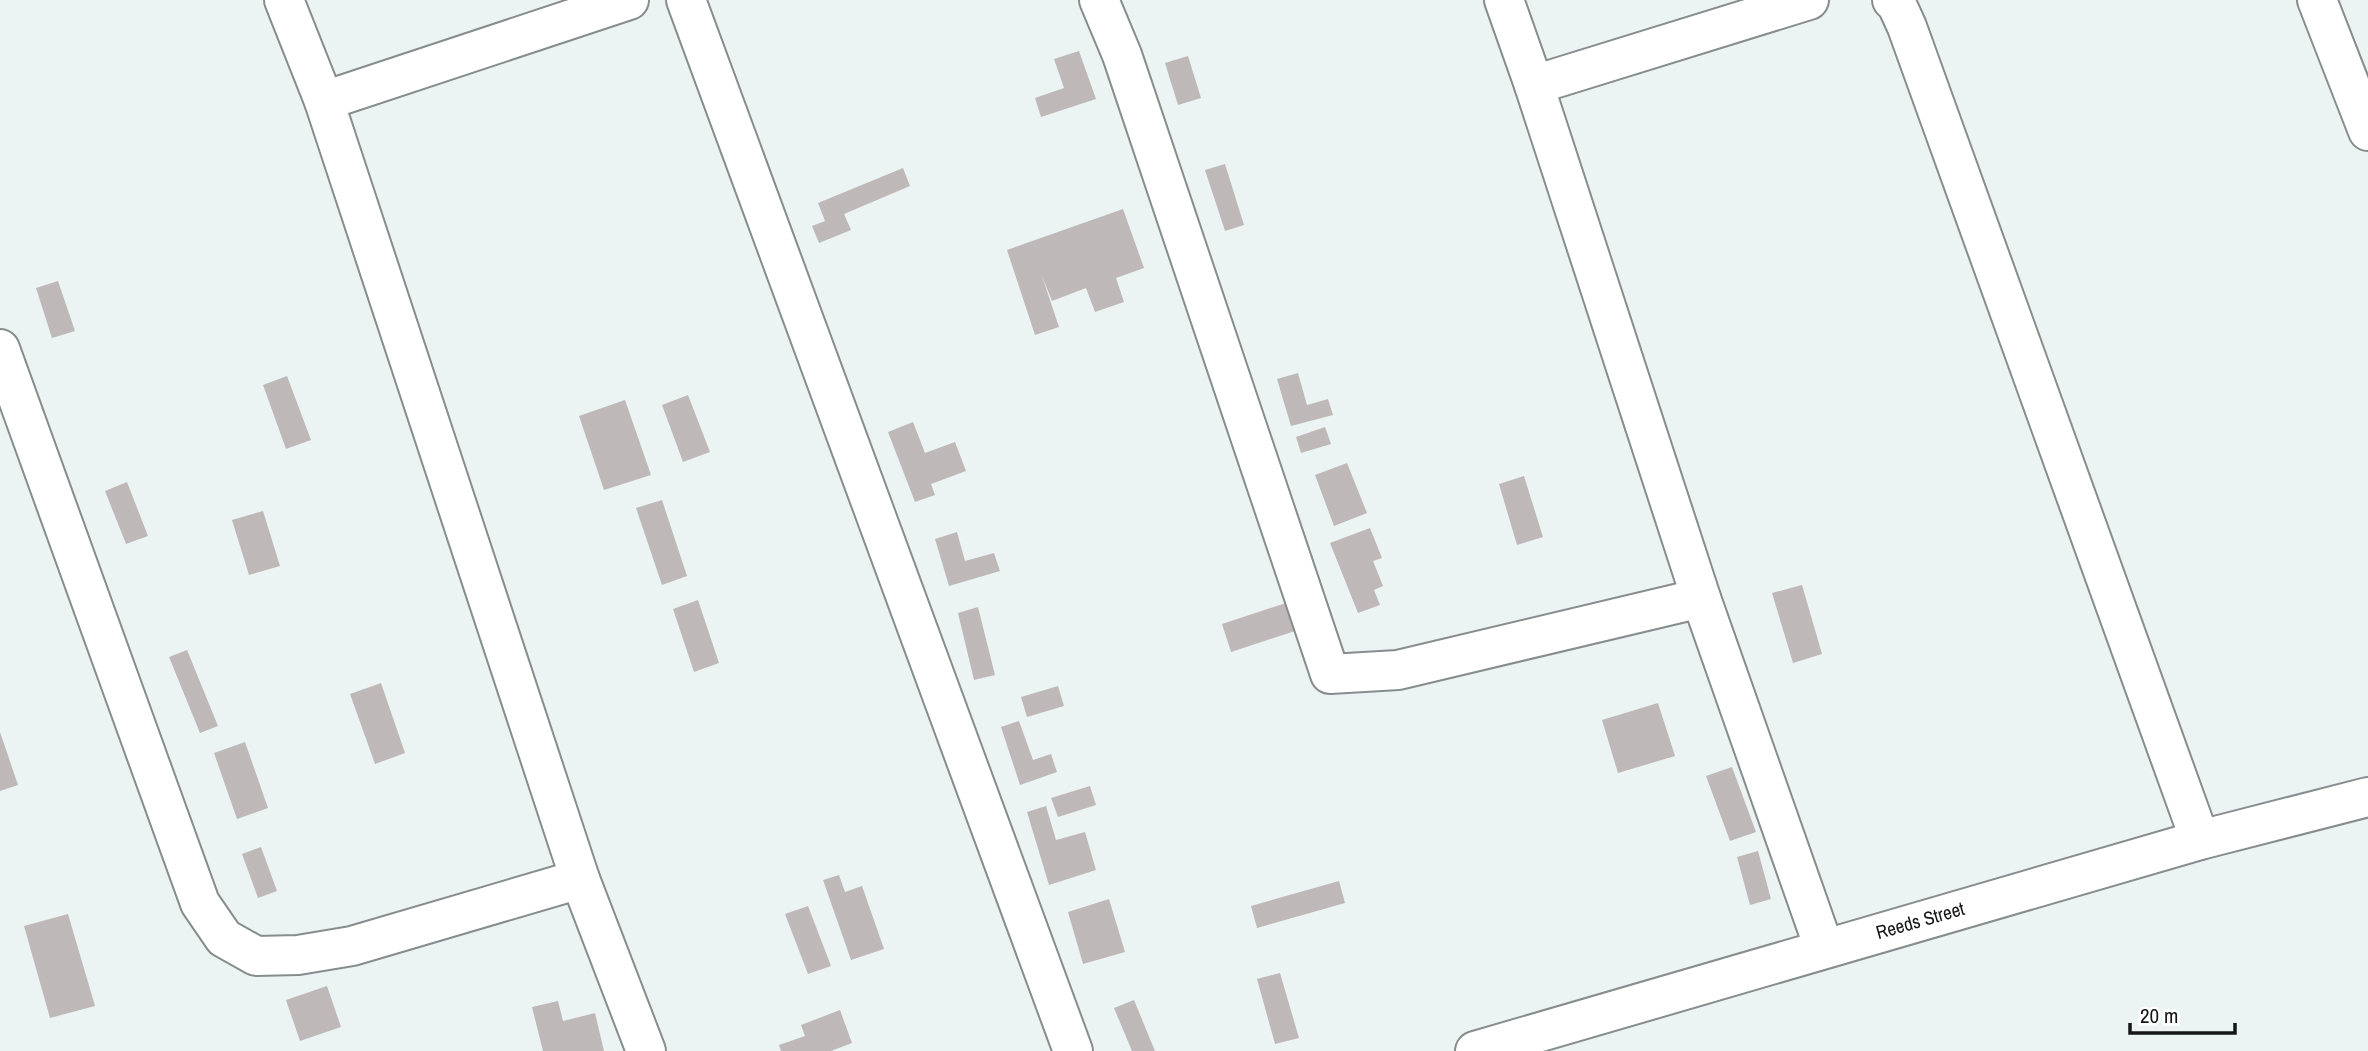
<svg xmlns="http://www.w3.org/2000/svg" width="2368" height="1051" font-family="'Archivo Narrow',sans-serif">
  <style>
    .building { fill: #beb8b9 }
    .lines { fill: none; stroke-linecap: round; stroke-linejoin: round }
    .minor-casing { stroke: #878d8d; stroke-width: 42 }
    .minor { stroke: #fff; stroke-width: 38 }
    .labels { text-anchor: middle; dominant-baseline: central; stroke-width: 7; stroke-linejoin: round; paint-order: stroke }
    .street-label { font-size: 19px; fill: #151717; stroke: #fff }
  </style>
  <rect width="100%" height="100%" fill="#ecf3f3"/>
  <g class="building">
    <path d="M1079 51 1096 99 1041 117 1035 98 1064 88 1054 59Z"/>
    <path d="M1188 56 1201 98 1178 105 1165 63Z"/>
    <path d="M1225 164 1244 225 1225 231 1205 170Z"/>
    <path d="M903 168 910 186 844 214 851 230 819 243 812 226 825 221 818 203Z"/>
    <path d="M1123 209 1144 268 1116 278 1124 302 1095 312 1086 288 1052 301 1042 276 1059 327 1035 335 1007 250Z"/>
    <path d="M58 281 75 331 52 338 36 288Z"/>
    <path d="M1298 373 1307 405 1328 399 1333 415 1291 426 1277 379Z"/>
    <path d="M287 376 311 440 286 449 263 385Z"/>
    <path d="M688 395 710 452 683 462 662 405Z"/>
    <path d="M625 400 651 475 604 490 579 416Z"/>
    <path d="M913 422 925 453 955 442 966 471 931 484 935 495 915 502 888 432Z"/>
    <path d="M1325 427 1331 444 1301 453 1296 437Z"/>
    <path d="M1347 463 1367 513 1334 526 1315 475Z"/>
    <path d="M1524 476 1543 537 1517 545 1499 484Z"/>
    <path d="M127 482 148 536 126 544 105 491Z"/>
    <path d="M662 500 687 576 662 585 636 508Z"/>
    <path d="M263 511 280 566 249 575 232 520Z"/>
    <path d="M1370 528 1382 558 1373 561 1383 586 1374 590 1380 605 1358 613 1330 543Z"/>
    <path d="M957 532 965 561 994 553 1000 571 949 586 935 539Z"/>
    <path d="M1802 585 1822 654 1793 663 1772 593Z"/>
    <path d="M698 600 719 663 694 672 673 609Z"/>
    <path d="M1286 603 1295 631 1231 652 1222 624Z"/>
    <path d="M978 607 995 675 974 680 958 613Z"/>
    <path d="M187 650 218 726 200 733 169 657Z"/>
    <path d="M381 683 405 753 375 764 350 694Z"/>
    <path d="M1058 686 1064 706 1027 717 1021 697Z"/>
    <path d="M1658 703 1675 756 1618 773 1602 720Z"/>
    <path d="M1019 721 1033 760 1051 754 1057 772 1020 785 1001 727Z"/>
    <path d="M0 732 18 785 0 791Z"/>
    <path d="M245 742 268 808 237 819 214 753Z"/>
    <path d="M1732 767 1756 832 1730 841 1706 776Z"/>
    <path d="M1090 786 1096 805 1058 817 1051 798Z"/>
    <path d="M1046 806 1056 840 1085 832 1096 870 1049 885 1027 812Z"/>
    <path d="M261 847 277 891 258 898 242 854Z"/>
    <path d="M1758 851 1771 899 1750 905 1737 857Z"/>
    <path d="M839 875 845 892 862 886 884 949 851 960 823 880Z"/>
    <path d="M1339 881 1345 903 1257 928 1251 906Z"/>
    <path d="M1109 899 1125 952 1083 964 1068 912Z"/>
    <path d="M808 906 831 966 808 974 785 914Z"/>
    <path d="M68 914 95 1006 50 1018 24 926Z"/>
    <path d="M1280 973 1299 1038 1275 1044 1257 979Z"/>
    <path d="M327 986 341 1027 300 1041 286 1000Z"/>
    <path d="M1134 1000 1155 1051H1132L1114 1008Z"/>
    <path d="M558 1001 563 1021 595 1013 604 1051H543L532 1007Z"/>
    <path d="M840 1010 852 1043 831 1051H781L779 1045 805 1036 801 1025Z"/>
  </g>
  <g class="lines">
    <defs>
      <g id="minor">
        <path d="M284 0 324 101"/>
        <path d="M629 0 324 101 580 879 646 1051"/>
        <path d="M686 0 1073 1051"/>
        <path d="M1099 0 1122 55 1330 674 1398 670 1701 598"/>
        <path d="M1504 0 1534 85 1701 598 1824 948"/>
        <path d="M1892 0 1897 5 1907 27 2200 840"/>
        <path d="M2317 0 2368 131"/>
        <path d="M1534 85 1809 0"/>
        <path d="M0 349 200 903 224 938 256 956 298 955 352 946 580 879"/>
        <path d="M1475 1051 2200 840 2368 797"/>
      </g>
    </defs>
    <use href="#minor" class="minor-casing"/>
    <use href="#minor" class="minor"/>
  </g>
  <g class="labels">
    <g class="street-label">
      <text transform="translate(1920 920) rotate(-16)">Reeds Street</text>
    </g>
  </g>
  <path d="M2130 1023v10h105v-10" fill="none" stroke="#151717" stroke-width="3.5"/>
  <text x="2140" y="1023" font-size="21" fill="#151717" stroke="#ffffff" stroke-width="5" paint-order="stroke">20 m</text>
</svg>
